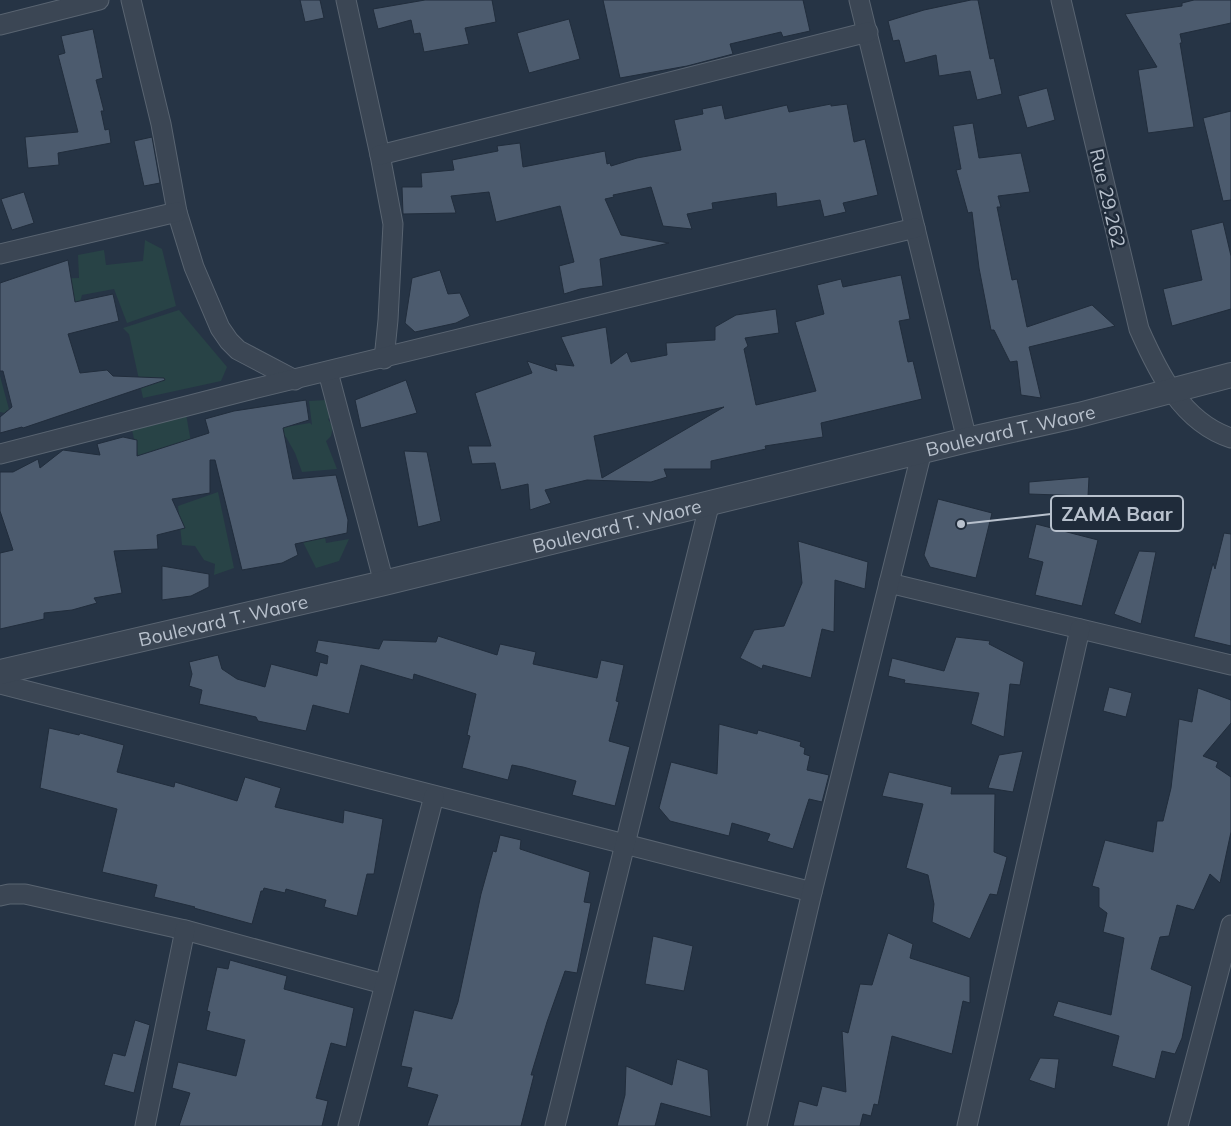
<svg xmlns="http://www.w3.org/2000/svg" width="1231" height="1126" font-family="Mulish,sans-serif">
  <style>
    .green { fill: #284346 }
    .building { fill: #4c5b6e; stroke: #212d3c; fill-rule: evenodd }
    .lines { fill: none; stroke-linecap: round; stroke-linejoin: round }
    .minor-casing { stroke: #596471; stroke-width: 21 }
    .tertiary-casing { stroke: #596471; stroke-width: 26 }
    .minor { stroke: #3b4654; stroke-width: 19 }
    .tertiary { stroke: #3b4654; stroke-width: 24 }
    .labels { text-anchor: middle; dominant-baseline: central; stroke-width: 5; stroke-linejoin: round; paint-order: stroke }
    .street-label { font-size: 19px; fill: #b8c1cd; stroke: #1f2b3a }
    .leader { fill: none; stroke: #b8c1cd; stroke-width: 2 }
    .callout-dot { fill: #b8c1cd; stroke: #1f2b3a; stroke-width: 2 }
    .callout { fill: #1f2b3a; stroke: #b8c1cd; stroke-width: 2 }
    .callout-label { font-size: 20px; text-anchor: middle; font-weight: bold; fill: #b8c1cd }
  </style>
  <rect width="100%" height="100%" fill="#263445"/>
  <g class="green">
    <path d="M145 240 162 249 176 306 127 323 114 289 82 295 80 302 45 306 42 279 79 278 78 255 104 250 106 265 143 261Z"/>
    <path d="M179 310 227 367 221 381 143 398 129 334 123 328Z"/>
    <path d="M0 376 10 413 7 410 5 413 0 412Z"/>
    <path d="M326 400 333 414 328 419 333 427 331 436 326 441 337 469 302 472 295 453 286 437 278 434 283 422 286 427 310 423 312 425 309 401Z"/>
    <path d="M186 414 192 448 139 460 132 430Z"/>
    <path d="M218 492 234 568 214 575 215 564 204 560 195 546 182 545 178 506Z"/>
    <path d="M323 525 326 543 349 539 339 561 316 568 301 538Z"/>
  </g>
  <g class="building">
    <path d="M300 0H320L324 18 305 22Z"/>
    <path d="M425 0H492L496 22 465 28 469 44 424 52 420 33 414 34 411 20 378 29 373 9Z"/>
    <path d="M603 0H803L810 31 783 37 781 32 730 44 733 54 687 66 620 78Z"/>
    <path d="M971 0H978L990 59 994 58 1002 94 977 100 970 71 939 76 936 55 905 63 899 40 893 41 888 21 924 10Z"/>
    <path d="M1194 0H1231V23L1180 34 1182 43H1180L1194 127 1148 133 1138 70 1157 67 1125 14 1182 6V3Z"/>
    <path d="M569 19 580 59 529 73 517 33Z"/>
    <path d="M93 29 103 78 96 80 104 111H101L105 130 109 129 111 143 58 153 59 165 28 168 25 137 78 132 58 55 65 53 61 36Z"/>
    <path d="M1047 88 1055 120 1027 128 1018 96Z"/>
    <path d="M831 104V106L847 104 854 142 865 139 878 195 843 203 846 212 824 217 820 200 777 207 776 193 712 203 713 209 687 214 692 229 663 226 651 187 613 195 614 197 605 199 621 235 669 243 600 259 603 286 580 289 564 294 559 266 574 262 560 206 496 222 489 192 451 196 456 213 403 214 402 187H422L421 173 454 170 452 160 498 151 497 146 520 143 523 167 605 151 607 164 610 163 611 166 637 158 681 150 674 120 703 114 702 109 722 105 725 119 787 105 789 112Z"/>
    <path d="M1231 111V200L1223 201 1203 118Z"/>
    <path d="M973 123 979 158 1021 153 1030 192 998 196 1001 207H997L1012 280 1017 279 1027 327 1092 305 1115 326 1029 347 1041 398 1021 395 1017 361 1010 362 994 330H991L979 268 972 212 968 213 956 170 961 169 953 126Z"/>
    <path d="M152 137 160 183 144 186 134 141Z"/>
    <path d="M24 192 34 223 12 230 1 199Z"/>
    <path d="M1223 222 1231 256V309L1172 326 1163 289 1202 280 1191 230Z"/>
    <path d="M68 260 75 302 113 294 119 321 68 334 80 373 107 370 113 376 164 378 165 380 23 428 22 427 0 433V417L12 407 3 371H0V283Z"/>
    <path d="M440 270 448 294 460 293 470 316 456 323 415 332 405 323 412 278Z"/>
    <path d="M901 275 910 319 899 321 908 362 913 361 922 399 821 423 823 437 765 446 766 449 711 461V469H664L667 477 651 482 587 480 545 490 551 503 530 510 528 484 501 490 495 463 472 464 468 446H491L475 393 532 373 527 361 557 371 555 364 574 366 561 337 606 327 611 364 627 352 631 362 667 355 666 343 715 340V327L736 315 776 309 779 333 745 338 748 346 744 349 756 405 816 391 795 322 824 314 817 285 841 279 843 287ZM724 407 602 478 594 436Z"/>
    <path d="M406 380 417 413 361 428 355 400Z"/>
    <path d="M306 400 309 420 283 428 293 479 336 475 348 520 347 533 295 544 298 555 282 563 242 570 215 460H210V493L172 499 185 528 157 535 158 549 114 551 122 593 94 598 97 603 72 610 44 613V619L0 629V553L13 550 0 511V472H13L38 459 40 468 63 450 100 455 97 444 123 437 137 440V456L209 433 205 419 234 411Z"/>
    <path d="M404 451 427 452 441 521 418 527Z"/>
    <path d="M1089 477 1088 496 1029 494V482Z"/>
    <path d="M938 499 992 513 976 578 930 567 924 555Z"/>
    <path d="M1036 524 1098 540 1082 606 1035 595 1043 562 1028 558Z"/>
    <path d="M1224 533 1231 534V646L1194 637 1213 563 1215 569Z"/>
    <path d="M798 541 868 562 865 589 835 580 834 632 822 629 811 678 763 665 762 669 740 658 754 630 784 626 802 583Z"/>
    <path d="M1139 551 1156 552 1141 624 1114 614Z"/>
    <path d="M162 566 209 574V587L191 596 162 600Z"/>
    <path d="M438 636 497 655 500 644 536 652 533 664 597 678 601 660 624 665 616 701 619 702 609 741 630 747 615 806 572 795 576 781 523 767 512 765 508 780 462 768 470 736 467 735 476 694 414 674 413 680 361 665 349 714 313 705 306 731 258 721 256 717 199 704 202 690 189 686 192 674 189 662 218 655 222 669 237 679 265 687 271 664 317 676 320 662 327 664 328 656 315 652 318 640 379 649 383 640 436 642Z"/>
    <path d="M956 637 990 641 989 644 1024 662 1020 685 1010 684 1004 737 971 724 979 693 904 683 905 680 888 676 892 658 944 671Z"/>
    <path d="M1109 687 1132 693 1126 717 1103 711Z"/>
    <path d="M1198 688 1231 700V723L1203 756 1218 762 1216 767 1231 777V832L1220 883 1210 874 1194 910 1177 905 1169 936 1160 937 1151 969 1192 986 1182 1038 1175 1054 1162 1051 1155 1079 1112 1066 1119 1036 1053 1016 1058 1001 1111 1015 1124 938 1103 932 1107 913 1099 907V888L1092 886 1105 840 1153 852 1157 821H1163L1171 788 1179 719 1192 722Z"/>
    <path d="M719 724 757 734 758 730 801 742 800 746 805 748 804 754 810 756 807 770 829 775 822 802 809 799 793 849 767 841 770 834 732 823 729 836 670 821 659 808 671 762 717 774Z"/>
    <path d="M49 728 79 735 80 733 124 745 117 772 144 779 174 787 175 782 237 801 245 777 281 788 275 807 343 823 344 810 383 819 374 874H367L357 916 324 907 326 900 286 889 285 893 264 888 263 891H261L252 924 194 908 195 907 154 897 157 885 102 872 117 809 40 788Z"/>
    <path d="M1023 751 1013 792 988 788 999 755Z"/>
    <path d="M889 772 952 787 951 794H995L994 852 1007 857 997 895 990 894 970 939 932 922 934 904 928 875 906 868 923 804 882 796Z"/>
    <path d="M500 835 521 840 520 849 590 872 584 902 591 903 577 973 565 971 547 1022 531 1075H534L521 1126H427L438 1095 407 1087 412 1068 401 1066 414 1010 452 1019 458 1002 481 894 493 851 496 852Z"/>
    <path d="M888 933 913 944 910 958 970 977V1003L963 1001 952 1054 892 1036 878 1105 874 1104 871 1116 863 1114 860 1126H793L799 1101 817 1106 822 1086 846 1092 842 1031 848 1033 860 984 872 985Z"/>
    <path d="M653 936 693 946 684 991 645 984Z"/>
    <path d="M230 960 287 976 284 989 354 1008 346 1047 331 1043 316 1098 328 1101 322 1126H179L190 1093 172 1088 178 1062 236 1076 245 1040 206 1030 210 1012 207 1011 217 967 228 969Z"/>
    <path d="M135 1020 150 1025 134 1093 104 1085 113 1053 125 1056Z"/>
    <path d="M1040 1058 1059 1059 1055 1089 1029 1080Z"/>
    <path d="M677 1059 708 1070 711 1117 661 1103 655 1126H617L625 1095 626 1066 672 1085Z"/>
  </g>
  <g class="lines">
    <defs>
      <g id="minor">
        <path d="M131 0 161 124 177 212 194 267 220 328 229 341 238 350 295 380"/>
        <path d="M346 0 380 155 393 224 388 320 384 359"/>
        <path d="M859 0 967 440"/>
        <path d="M1061 0 1139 329C1158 372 1182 422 1231 438"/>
        <path d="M0 25 99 0"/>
        <path d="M380 155 868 32"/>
        <path d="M0 254 177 212"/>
        <path d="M328 372 384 583"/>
        <path d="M0 454 245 391 915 228"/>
        <path d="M889 583 1231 665"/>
        <path d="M0 684 812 892"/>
        <path d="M0 896 9 894H25L185 930 384 984"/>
        <path d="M145 1126 185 930"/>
        <path d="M348 1126 434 796"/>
        <path d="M555 1126 710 502"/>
        <path d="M757 1126 812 892 922 451"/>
        <path d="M967 1126 1080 629"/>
        <path d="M1178 1126 1231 925"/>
      </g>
      <g id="tertiary">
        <path id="s1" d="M0 672 384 583 967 440 1079 415 1231 375"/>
      </g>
    </defs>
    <use href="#minor" class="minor-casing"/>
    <use href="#tertiary" class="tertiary-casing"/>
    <use href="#minor" class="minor"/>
    <use href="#tertiary" class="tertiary"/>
  </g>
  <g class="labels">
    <g class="street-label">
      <text transform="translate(1108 198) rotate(77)">Rue 29.262</text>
      <text stroke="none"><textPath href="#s1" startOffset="1039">Boulevard T. Waore</textPath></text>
      <text stroke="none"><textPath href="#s1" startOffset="634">Boulevard T. Waore</textPath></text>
      <text stroke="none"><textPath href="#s1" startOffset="229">Boulevard T. Waore</textPath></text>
    </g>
  </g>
  <path class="leader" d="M961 524L1051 514"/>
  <circle class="callout-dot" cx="961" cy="524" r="5"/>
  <rect class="callout" x="1051" y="496" width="132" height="35" rx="5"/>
  <g class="callout-label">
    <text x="1117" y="521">ZAMA Baar</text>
  </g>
</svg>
